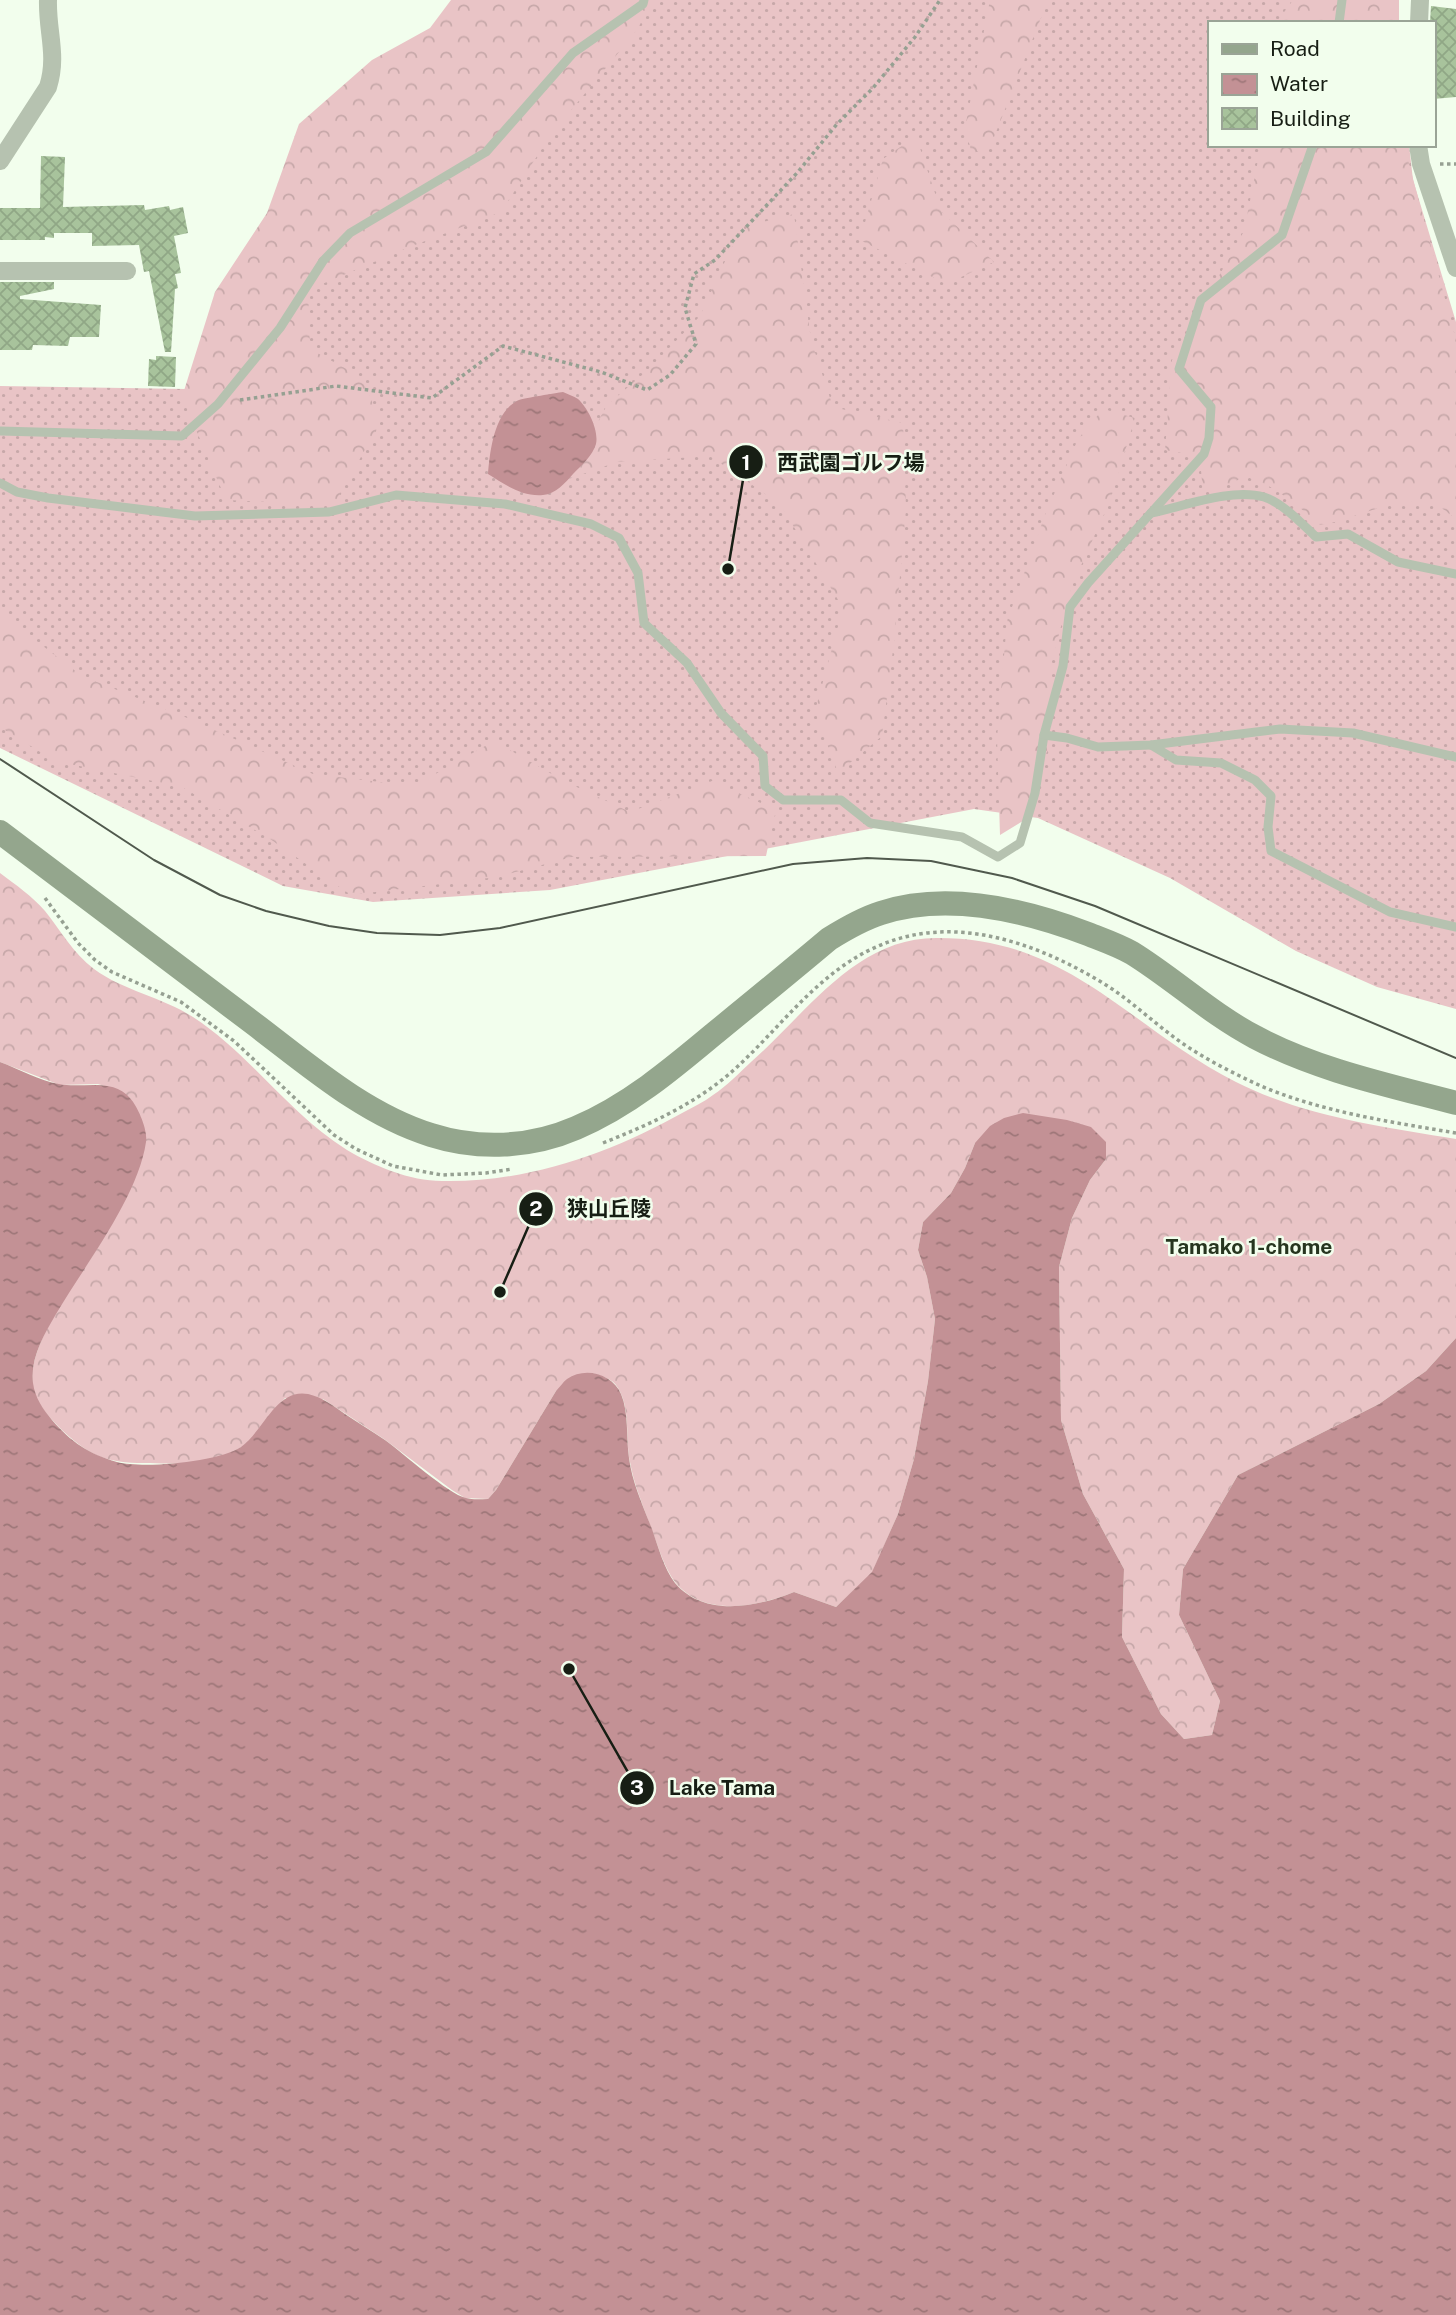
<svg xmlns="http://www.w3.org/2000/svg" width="1456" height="2315" font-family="'Public Sans','Noto Sans JP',sans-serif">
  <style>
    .grass { fill: url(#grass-dots) }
    .forest { fill: url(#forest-crowns) }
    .water { fill: url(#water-ripples) }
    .building { fill: url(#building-cross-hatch) }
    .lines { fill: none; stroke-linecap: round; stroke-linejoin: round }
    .path { stroke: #96a092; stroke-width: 3.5; stroke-dasharray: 3.5 3.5; stroke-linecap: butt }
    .lane { stroke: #b6c2b0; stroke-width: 9 }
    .street { stroke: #b6c2b0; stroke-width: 18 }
    .secondary { stroke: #94a68d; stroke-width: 24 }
    .tram { stroke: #50594d; stroke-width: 2 }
    .labels { text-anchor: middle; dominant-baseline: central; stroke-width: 5; stroke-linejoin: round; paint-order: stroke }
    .neighbourhood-label { font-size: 21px; font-weight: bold; fill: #26351f; stroke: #f2feed }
    .leader { fill: none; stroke: #171e14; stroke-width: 2.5 }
    .callout-dot { fill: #171e14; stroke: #f2feed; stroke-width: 2.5 }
    .mark-label { font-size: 21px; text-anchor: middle; font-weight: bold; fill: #fff }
    .callout-label { font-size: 21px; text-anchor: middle; font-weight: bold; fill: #171e14; stroke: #f2feed; stroke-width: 5; stroke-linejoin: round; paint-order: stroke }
  </style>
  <defs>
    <pattern id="grass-dots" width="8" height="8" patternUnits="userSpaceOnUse" patternTransform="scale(1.75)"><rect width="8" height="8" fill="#e9c4c6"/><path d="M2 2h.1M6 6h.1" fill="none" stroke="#c7a8a9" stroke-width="1.8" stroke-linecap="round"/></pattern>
    <pattern id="forest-crowns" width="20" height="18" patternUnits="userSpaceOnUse" patternTransform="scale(1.75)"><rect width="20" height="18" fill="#e9c4c6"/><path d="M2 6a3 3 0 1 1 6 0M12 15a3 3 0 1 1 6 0" fill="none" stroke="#c7a8a9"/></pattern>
    <pattern id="water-ripples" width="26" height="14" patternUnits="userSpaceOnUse" patternTransform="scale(1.75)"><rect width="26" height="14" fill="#c39195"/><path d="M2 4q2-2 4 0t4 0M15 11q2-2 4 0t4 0" fill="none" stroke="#9d7678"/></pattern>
    <pattern id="building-cross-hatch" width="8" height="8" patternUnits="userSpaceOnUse" patternTransform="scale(1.75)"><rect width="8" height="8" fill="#a8c39c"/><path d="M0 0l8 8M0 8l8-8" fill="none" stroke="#90a786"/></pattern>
  </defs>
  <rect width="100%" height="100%" fill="#f2feed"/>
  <path class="grass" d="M638 0H1391L1394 23H1209V145H1409L1413 180 1456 322V1009L1377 987 1296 951 1170 878 1038 818 974 809 550 890 373 902 283 886 0 748V386L186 389Z"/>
  <g class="forest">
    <path d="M451 0H653L637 30 550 136 501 212 407 248 308 290 310 349 363 378 380 423 334 505 226 500 182 397 215 292 267 213 299 124 372 60 430 28Z"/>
    <path d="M990 0H1048L991 145 972 154 965 128Z"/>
    <path d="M1293 0H1399V23H1276Z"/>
    <path d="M916 136 941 211 994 262 946 284 860 240 883 159Z"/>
    <path d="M1261 145H1404L1456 340V519C1450 515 1444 509 1438 506 1403 491 1356 520 1320 525 1297 505 1274 484 1243 476L1235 482 1203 493 1201 470 1209 458 1165 450 1172 360 1244 231Z"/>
    <path d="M794 214 811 340 833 407 903 423 906 509 894 642 882 736 838 773 815 711 843 608 780 504 710 456 617 462 566 480 607 405 648 370 700 316 731 248 748 226Z"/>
    <path d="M1103 409 1135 418 1110 501 1071 588 1052 661 1049 745 1026 819 1000 835 997 738 1007 621 1045 515 1078 439Z"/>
    <path d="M0 613 82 676 185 717 313 774 414 786 494 741 564 781 630 812 712 781 776 810 766 856 572 857 497 877 351 895 270 839 182 787 55 761 0 727Z"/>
    <path d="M0 873C16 885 32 896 45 911 61 931 73 953 94 969 124 991 162 997 193 1017 250 1054 289 1114 347 1150 374 1166 410 1181 442 1181 527 1183 611 1153 684 1112 693 1107 704 1102 713 1095 727 1086 739 1073 751 1062 806 1014 855 938 936 938 1069 937 1128 1027 1236 1082 1303 1116 1382 1127 1456 1139V1338L1426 1371 1379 1404 1238 1475 1183 1569 1179 1615 1220 1701 1212 1735 1184 1739 1161 1714 1122 1637 1124 1569 1083 1494 1061 1420 1059 1267 1072 1218 1090 1180 1106 1159 975 1143 965 1168 951 1193 923 1222 918 1250 927 1277 935 1319 928 1381 914 1459 898 1514 872 1573 836 1607 794 1592C757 1607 704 1618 675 1582 665 1569 659 1549 653 1533 645 1510 634 1486 630 1462 625 1438 631 1409 618 1388 612 1378 602 1376 591 1373L556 1391 496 1490 488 1499 465 1498 452 1490 384 1439 323 1399 285 1398C273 1411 263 1426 251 1439 225 1466 178 1464 144 1463 107 1463 90 1456 63 1431 53 1421 42 1410 36 1398 16 1352 81 1279 102 1240 109 1229 112 1213 116 1200 124 1173 132 1145 141 1118L130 1098 117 1090 98 1084 60 1085 0 1062Z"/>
  </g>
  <g class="water">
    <path d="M563 392C567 394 574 396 578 399 588 408 599 430 596 444 593 455 581 466 573 474 565 483 556 494 543 495 522 497 504 484 488 474 490 451 494 411 519 400 526 398 555 393 563 392Z"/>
    <path d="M0 1062C19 1069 40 1081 59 1084 82 1089 112 1077 130 1098 138 1107 148 1130 146 1142 138 1197 85 1265 56 1314 44 1335 30 1358 33 1383 35 1398 43 1409 52 1420 71 1442 89 1454 117 1462 144 1469 218 1462 241 1447 263 1432 276 1388 308 1394 322 1397 334 1406 345 1414 358 1423 372 1431 385 1440 403 1453 448 1494 466 1498 473 1500 481 1499 488 1499L496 1490 556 1391C560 1387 563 1382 567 1379 585 1366 613 1374 621 1394 629 1413 626 1437 629 1458 632 1482 643 1506 652 1529 658 1546 664 1569 675 1583 705 1618 757 1607 794 1592L836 1607 872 1572 898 1514 914 1459 928 1381 935 1319 927 1277 918 1250 923 1222 951 1193 965 1168 975 1143 990 1126 1004 1118 1023 1113 1067 1120 1091 1127 1106 1142V1159L1090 1180 1072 1218 1059 1267 1061 1420 1083 1494 1124 1569 1122 1637 1161 1714 1184 1739 1212 1735 1220 1701 1179 1615 1183 1569 1238 1475 1379 1404 1426 1371 1456 1338V2315H0Z"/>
  </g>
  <g class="building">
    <path d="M1431 6 1456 9V97L1433 99 1434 24 1430 23Z"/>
    <path d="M41 156 65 157 63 207 144 205 145 210 169 206 170 210 183 207 188 233 174 236 181 273 175 274 178 288 175 289 171 352H165L149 271 144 272 139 245 92 246V233H54V238L45 237V240H0V208H40Z"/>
    <path d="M0 282H54V289L20 296V299L101 305 99 337H70L68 346 33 345 32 350H0Z"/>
    <path d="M156 356 176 357 175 387 148 386 149 359 156 360Z"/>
  </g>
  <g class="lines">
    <g class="path">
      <path d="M1440 164H1456"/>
      <path d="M240 400 336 386 432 398 503 346 601 372 647 390 670 375 696 344 685 308 694 274 715 260 797 173 837 124 873 88 915 37 940 0"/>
      <path d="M45 898 78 943 95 960 112 972 181 1002 234 1041 334 1135 356 1149 393 1166 442 1175 486 1173 512 1169"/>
      <path d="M603 1143C648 1125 691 1106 728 1075 777 1033 815 974 876 947 953 912 1038 943 1106 985 1136 1004 1161 1030 1191 1049 1213 1063 1237 1075 1261 1086 1322 1112 1391 1122 1456 1133"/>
    </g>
    <g class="lane">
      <path d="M1339 23 1342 0"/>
      <path d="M0 431 182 436 218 404 280 328 323 261 350 233 486 152 573 53 643 4 644 0"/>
      <path d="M0 483 17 492 48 498 195 516 329 512 396 495 505 504 591 524 619 538 638 573 644 623 687 663 721 713 763 756 765 786 783 800H841L870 823 962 837 998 857 1020 843 1035 793 1044 735 1063 666 1070 607 1088 583 1204 454 1209 438 1211 407 1179 369 1201 300 1282 235 1313 145"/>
      <path d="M1151 513C1185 506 1231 488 1264 497 1283 503 1302 524 1316 537L1348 534 1398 562 1456 574"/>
      <path d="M1044 735 1067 738 1098 747 1151 745 1280 729 1353 733 1456 757"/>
      <path d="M1151 745 1176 760 1221 763 1255 780 1271 796 1268 827 1271 851 1390 912 1456 927"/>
    </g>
    <g class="street">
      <path d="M1419 23 1420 0"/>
      <path d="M1418 145 1421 164 1456 268"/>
      <path d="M0 161 48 87C58 55 47 32 48 0"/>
      <path d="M0 271H127"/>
    </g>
    <path class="secondary" d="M0 832C83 895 166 957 249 1020 305 1062 363 1114 431 1135 478 1150 530 1148 576 1128 628 1106 672 1069 715 1033 753 1002 791 971 829 939 845 929 862 919 881 913 948 891 1025 910 1088 934 1103 940 1118 945 1132 953 1174 979 1211 1014 1255 1037 1317 1070 1388 1085 1456 1103"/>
    <path class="tram" d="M0 759 154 860 220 895 266 911 329 926 377 933 440 935 500 928 793 864 867 858 931 861 1012 878 1095 906 1456 1058"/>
  </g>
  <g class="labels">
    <g class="neighbourhood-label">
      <text x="1249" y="1246">Tamako 1-chome</text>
    </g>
  </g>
  <path class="leader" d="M728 569L746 462M500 1292L536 1209M569 1669L637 1788"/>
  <g class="callout-dot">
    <circle cx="728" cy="569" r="7"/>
    <circle cx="500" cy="1292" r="7"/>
    <circle cx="569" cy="1669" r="7"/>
    <circle cx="746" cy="462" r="18"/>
    <circle cx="536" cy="1209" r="18"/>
    <circle cx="637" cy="1788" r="18"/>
  </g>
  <g class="mark-label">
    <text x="746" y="470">1</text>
    <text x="536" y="1216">2</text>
    <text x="637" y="1795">3</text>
  </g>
  <g class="callout-label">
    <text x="851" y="470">西武園ゴルフ場</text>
    <text x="609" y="1216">狭山丘陵</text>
    <text x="722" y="1795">Lake Tama</text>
  </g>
  <rect x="1208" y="21" width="228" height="126" fill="#f2feed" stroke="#9aa496" stroke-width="2"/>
  <rect x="1222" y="44" width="35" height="10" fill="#94a68d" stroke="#9aa496" stroke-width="2"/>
  <text x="1270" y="56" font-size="21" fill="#171e14">Road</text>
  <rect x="1222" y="74" width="35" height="21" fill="url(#water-ripples)" stroke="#9aa496" stroke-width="2"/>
  <text x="1270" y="91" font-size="21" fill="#171e14">Water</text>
  <rect x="1222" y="108" width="35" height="21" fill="url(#building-cross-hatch)" stroke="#9aa496" stroke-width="2"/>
  <text x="1270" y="126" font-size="21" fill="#171e14">Building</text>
</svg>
